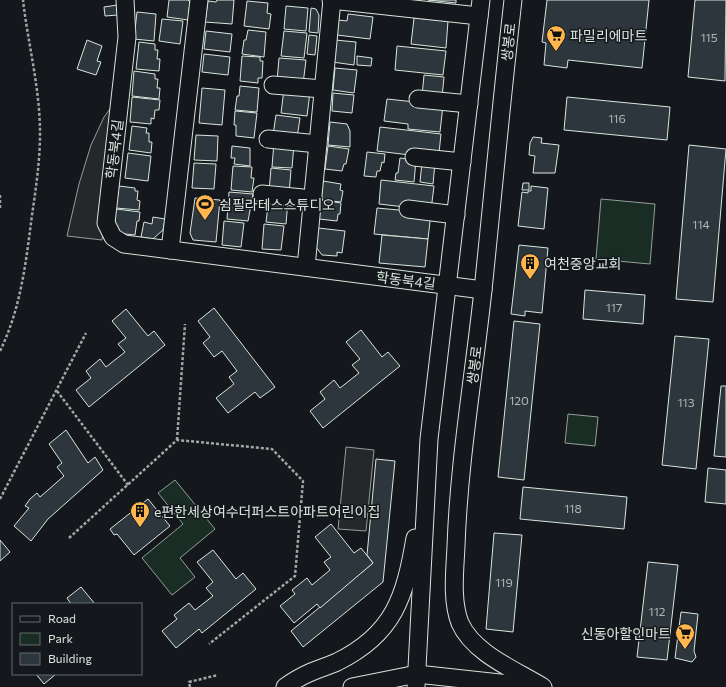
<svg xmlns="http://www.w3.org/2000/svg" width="726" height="687" font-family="Commissioner,'Noto Sans KR',sans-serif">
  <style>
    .green { fill: #1a2d24; stroke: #939e99 }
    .parking { fill: #24282b; stroke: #939e99 }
    .building { fill: #2c363c; stroke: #d8e6dc }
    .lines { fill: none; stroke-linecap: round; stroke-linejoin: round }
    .minor-casing { stroke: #d8e6dc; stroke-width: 19 }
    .path { stroke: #9da8a2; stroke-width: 2.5; stroke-dasharray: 3 2; stroke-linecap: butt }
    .minor { stroke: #14181c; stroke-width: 17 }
    .labels { text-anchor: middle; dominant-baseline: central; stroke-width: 3; stroke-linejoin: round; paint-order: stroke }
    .number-label { font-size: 12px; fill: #adbab4 }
    .poi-label { font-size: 14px; fill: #d8e6dc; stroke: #14181c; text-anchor: start }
    .street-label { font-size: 14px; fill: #d8e6dc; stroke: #14181c }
  </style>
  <rect width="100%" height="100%" fill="#14181c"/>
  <g class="green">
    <path d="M601 199 655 204 650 264 596 259Z"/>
    <path d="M568 414 598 417 595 446 565 443Z"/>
    <path d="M175 480 215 529 180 558 195 577 172 595 142 558 183 524 158 493Z"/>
  </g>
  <g class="parking">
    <path d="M118 98 102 240 67 236 79 184 91 145 104 117Z"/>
    <path d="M346 447 374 450 366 531 338 529Z"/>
  </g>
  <g class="building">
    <path d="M169 0H188L190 2 188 20 167 17Z"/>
    <path d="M217 0H234L232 24 205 22 208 1 216 2Z"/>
    <path d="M428 0H456V3Z"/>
    <path d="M547 0H649L642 68 568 60 567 68 544 65 546 43 542 42Z"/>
    <path d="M695 0H726L725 81 688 77Z"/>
    <path d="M247 1 268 3 267 13 271 14 269 29 244 26Z"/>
    <path d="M117 5 118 15 105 16 104 7Z"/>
    <path d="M286 6 308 8 306 31 284 29Z"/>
    <path d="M311 8 316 9 319 15 318 33 309 32Z"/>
    <path d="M137 12 156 14 154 41 134 39Z"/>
    <path d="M348 14 373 17 370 39 337 35 338 20 347 21Z"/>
    <path d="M414 18 448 21 446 48 411 44Z"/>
    <path d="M162 19 183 21 180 44 159 41Z"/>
    <path d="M248 30 266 32 264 57 242 54 244 40H246Z"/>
    <path d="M206 31 232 34 230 52 204 49Z"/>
    <path d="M284 31 307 33 304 58 281 56Z"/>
    <path d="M309 35 317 36 315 55 307 54Z"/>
    <path d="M87 40 102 46 97 61 101 62 96 75 77 69Z"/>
    <path d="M335 40 356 42 354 65 332 62Z"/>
    <path d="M139 42 155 44V50H158L157 59H160L159 71 136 69Z"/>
    <path d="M397 46 446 51 443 75 395 70Z"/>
    <path d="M204 54 230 57 228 75 202 72Z"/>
    <path d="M242 56 260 57V61H263L262 78H258V83L240 81Z"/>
    <path d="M357 56 372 58 371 66 357 65Z"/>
    <path d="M279 58 306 60 303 84 277 81Z"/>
    <path d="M335 68 357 70 354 93 333 90Z"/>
    <path d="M134 71 155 74V79H158L157 88H160L159 99 132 96Z"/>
    <path d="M424 75 444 77 442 98 422 96Z"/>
    <path d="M240 86 259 88 257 112 235 110 237 96H239Z"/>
    <path d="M202 88 225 90 222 125 199 123Z"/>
    <path d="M284 89 310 92 307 116 281 113Z"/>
    <path d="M333 93 354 95 352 113 332 111Z"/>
    <path d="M132 97 160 100 159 110H155L154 119 151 118V124L130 122Z"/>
    <path d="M567 97 670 107 667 140 564 130Z"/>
    <path d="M387 99 443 105 440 132 408 129V124L384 121Z"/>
    <path d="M235 111 257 113 254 138 236 136V125H234Z"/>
    <path d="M276 115 300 118 297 138 273 135Z"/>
    <path d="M330 122 347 124 350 131V147L328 145Z"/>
    <path d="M132 126 147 128 146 133H149V142H152L151 153 129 150Z"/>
    <path d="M380 127 441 134 439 153 410 155 377 151Z"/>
    <path d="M196 135 218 136 217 161 194 160Z"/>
    <path d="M533 137 542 138 541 143 559 145 555 173H533L535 156 529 155 530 143Z"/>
    <path d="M274 142 294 144 292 168 272 167Z"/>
    <path d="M689 145 726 149 713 302 676 299Z"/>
    <path d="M232 146 250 148V166L234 164 235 158H231Z"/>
    <path d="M328 146 349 149 346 164H344L342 171 325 169Z"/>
    <path d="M367 152 385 154 384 163 382 162 380 171H377L376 177 364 176Z"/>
    <path d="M128 153 151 156 148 181 125 178Z"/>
    <path d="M400 158 416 160 414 182 395 180 396 173H398Z"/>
    <path d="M422 162 435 163 433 184 420 182Z"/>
    <path d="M194 163 216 164 214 189 192 188Z"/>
    <path d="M233 166 252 167 251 178H254L252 192 231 190Z"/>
    <path d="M271 168 291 170 289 194 269 192Z"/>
    <path d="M381 180 434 186 431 210 379 204Z"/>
    <path d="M323 181 341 184 340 190 343 191 341 202 321 200Z"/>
    <path d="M523 183H529V190H522Z"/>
    <path d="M119 186 135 188V191H138L137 200 140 201 139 210 116 208Z"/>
    <path d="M531 186 548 188 544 229 518 226 522 192 528 193V191H531Z"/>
    <path d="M229 192 253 194 248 221 227 219Z"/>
    <path d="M195 198 220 200 216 242 193 240 190 233Z"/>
    <path d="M269 198 288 200 286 224 266 222Z"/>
    <path d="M321 200 341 203 340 214H338L337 221 319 219Z"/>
    <path d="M377 208 431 213 428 239 374 234Z"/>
    <path d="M116 209 140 212 139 221H137L135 235 117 233 114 227Z"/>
    <path d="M153 217 165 219 163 230 153 239 141 237 144 222 152 224Z"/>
    <path d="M224 221 244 223 241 247 222 245Z"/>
    <path d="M264 224 284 226 281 250 262 249Z"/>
    <path d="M318 228 345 231 342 253 337 252V256L322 255 316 247Z"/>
    <path d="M382 235 428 239 425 267 379 263Z"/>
    <path d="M519 245 548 248 542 313 525 311V316L511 314Z"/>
    <path d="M585 290 645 295 643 324 583 319Z"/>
    <path d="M214 308 275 387 260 398 255 392 228 413 216 398 234 384 229 377 237 371 222 351 214 357 203 343 210 337 198 321Z"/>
    <path d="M126 309 148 336 154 331 165 345 89 407 76 390 91 378 86 371 100 359 106 367 125 352 118 344 126 338 112 321Z"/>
    <path d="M514 321 540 324 524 480 498 477Z"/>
    <path d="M361 330 382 357 388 352 400 366 323 428 310 411 325 399 320 392 334 380 340 388 359 373 352 365 360 359 346 342Z"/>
    <path d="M675 336 709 339 696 469 662 465Z"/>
    <path d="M721 386H726V457L714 456Z"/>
    <path d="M66 430 88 463 95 457 103 470 48 519 31 541 14 526 29 508 25 506 30 499 37 493 40 497 64 476 57 467 62 463 49 444Z"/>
    <path d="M376 459 395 461 383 582 303 647 291 631 373 563 367 555Z"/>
    <path d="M708 468 726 470V504L705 502Z"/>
    <path d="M523 487 627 497 624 529 520 519Z"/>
    <path d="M148 499 170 526 134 555 117 534 114 535 110 529Z"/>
    <path d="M331 524 354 553 361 548 373 563 320 608 317 604 294 623 280 606 295 594 292 590 307 578 312 585 330 570 324 562 331 557 315 537Z"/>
    <path d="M494 533 522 535 513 632 486 629Z"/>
    <path d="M0 540 10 552 0 561Z"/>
    <path d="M213 550 236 579 243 573 256 589 202 633 199 629 176 648 162 631 177 619 174 615 189 603 195 610 213 596 206 588 213 582 197 562Z"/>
    <path d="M648 562 678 565 667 660 637 657Z"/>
    <path d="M81 587 95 604H71L67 598Z"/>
    <path d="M681 612 698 614 694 651 696 657 692 662 675 658Z"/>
    <path d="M36 674H56L44 684Z"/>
  </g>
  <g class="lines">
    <defs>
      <g id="minor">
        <path d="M125 0 127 37 106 223 113 237 124 244 483 290"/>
        <path d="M331 0 479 16"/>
        <path d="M513 0C502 96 493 193 483 290 474 375 459 460 456 546 455 570 451 600 460 623 473 653 515 670 543 687"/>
        <path d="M273 85 323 89"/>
        <path d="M418 99 469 104"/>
        <path d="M268 139 318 144"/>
        <path d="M414 157 462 162"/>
        <path d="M262 194 313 199"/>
        <path d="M408 209 456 215"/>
        <path d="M170 250 199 0"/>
        <path d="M306 267 332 0"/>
        <path d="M285 687C292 682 300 677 309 673 318 669 328 666 337 662 394 634 405 597 415 538"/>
        <path d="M352 687 417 674 536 687"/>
        <path d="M416 687 429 439 481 0"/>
      </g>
    </defs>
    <use href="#minor" class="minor-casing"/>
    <g class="path">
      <path d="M0 195V210"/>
      <path d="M0 351C21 308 26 262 32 215 36 188 40 160 40 133 40 88 28 44 23 0"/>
      <path d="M57 391 128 485"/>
      <path d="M177 440 185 324"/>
      <path d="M0 499 86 333"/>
      <path d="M69 538 177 440 272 449 303 481 295 576 209 644"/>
      <path d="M190 687 189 682 218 675"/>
    </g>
    <use href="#minor" class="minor"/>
  </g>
  <defs>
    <symbol id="supermarket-pin" viewBox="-11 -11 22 30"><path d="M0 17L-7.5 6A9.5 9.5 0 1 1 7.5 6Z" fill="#ffb74d" stroke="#14181c"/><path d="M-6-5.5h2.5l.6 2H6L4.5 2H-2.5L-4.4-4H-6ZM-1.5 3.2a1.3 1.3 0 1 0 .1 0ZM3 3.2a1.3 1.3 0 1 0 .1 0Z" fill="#111"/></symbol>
    <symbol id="stadium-pin" viewBox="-11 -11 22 30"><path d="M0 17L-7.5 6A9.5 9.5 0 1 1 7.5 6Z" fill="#ffb74d" stroke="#14181c"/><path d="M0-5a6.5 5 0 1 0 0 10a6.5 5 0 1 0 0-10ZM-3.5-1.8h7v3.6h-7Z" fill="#111"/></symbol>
    <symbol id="building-pin" viewBox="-11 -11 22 30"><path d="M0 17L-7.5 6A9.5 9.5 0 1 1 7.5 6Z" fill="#ffb74d" stroke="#14181c"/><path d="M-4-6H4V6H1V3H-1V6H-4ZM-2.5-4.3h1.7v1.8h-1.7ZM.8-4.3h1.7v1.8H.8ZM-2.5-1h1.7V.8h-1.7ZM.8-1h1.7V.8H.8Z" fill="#111"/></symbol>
  </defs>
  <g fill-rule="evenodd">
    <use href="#supermarket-pin" x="545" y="24" width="22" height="30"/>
    <use href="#stadium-pin" x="194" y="193" width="22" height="30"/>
    <use href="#building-pin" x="519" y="252" width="22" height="30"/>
    <use href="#building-pin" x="129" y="500" width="22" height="30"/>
    <use href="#supermarket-pin" x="674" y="622" width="22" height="30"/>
  </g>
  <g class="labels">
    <g class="number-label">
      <text x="709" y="37">115</text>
      <text x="617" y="118">116</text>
      <text x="701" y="224">114</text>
      <text x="614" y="307">117</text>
      <text x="519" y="400">120</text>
      <text x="686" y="402">113</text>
      <text x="573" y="508">118</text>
      <text x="504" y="582">119</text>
      <text x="657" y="611">112</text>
    </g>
    <g class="poi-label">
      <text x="570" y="35">파밀리에마트</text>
      <text x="219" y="204">쉼필라테스스튜디오</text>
      <text x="544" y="263">여천중앙교회</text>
      <text x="154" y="511">e편한세상여수더퍼스트아파트어린이집</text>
      <text x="671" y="633" text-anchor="end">신동아할인마트</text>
    </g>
    <g class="street-label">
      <text transform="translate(508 42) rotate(-84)">쌍봉로</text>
      <text transform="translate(114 149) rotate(-83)">학동북4길</text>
      <text transform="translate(406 280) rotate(7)">학동북4길</text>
      <text transform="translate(474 365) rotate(-83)">쌍봉로</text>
    </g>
  </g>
  <rect x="12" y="603" width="130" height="72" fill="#14181c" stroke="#626a69"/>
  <rect x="20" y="616" width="20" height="6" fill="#14181c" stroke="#626a69"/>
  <text x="48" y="623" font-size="12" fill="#d8e6dc">Road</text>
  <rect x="20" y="633" width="20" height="12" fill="#1a2d24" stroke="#626a69"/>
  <text x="48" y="643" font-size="12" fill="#d8e6dc">Park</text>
  <rect x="20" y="653" width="20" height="12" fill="#2c363c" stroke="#626a69"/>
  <text x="48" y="663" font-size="12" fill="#d8e6dc">Building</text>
</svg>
